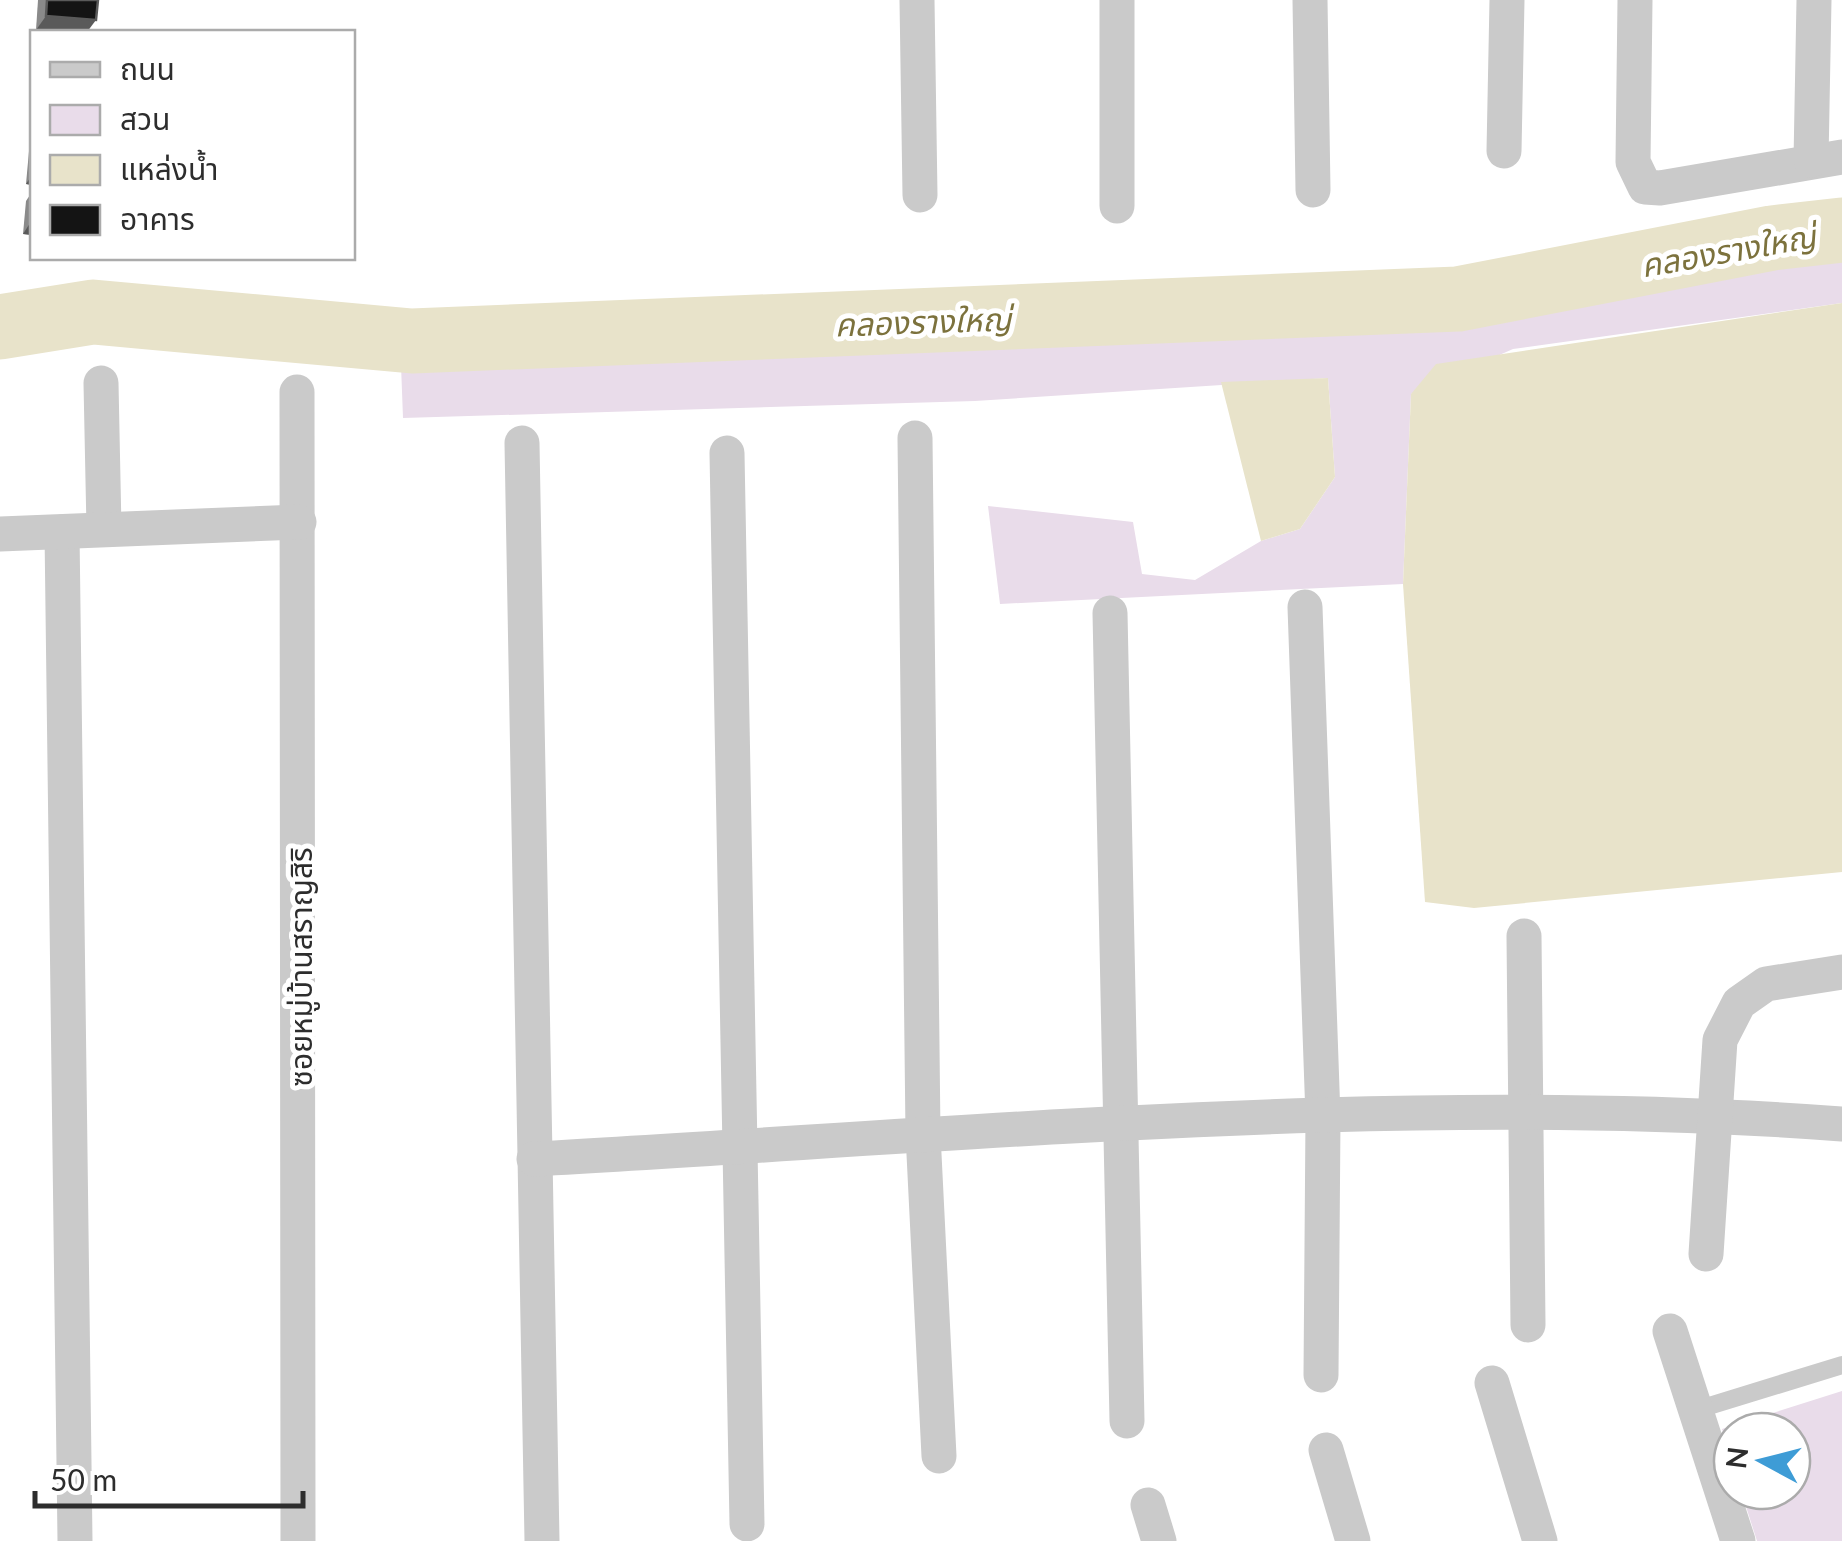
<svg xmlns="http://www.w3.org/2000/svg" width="1842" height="1541" font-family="Lato,'Noto Sans Thai',sans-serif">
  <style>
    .green { fill: #e9dcea }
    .water { fill: #e8e3ca }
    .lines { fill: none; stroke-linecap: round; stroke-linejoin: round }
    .river { stroke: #e8e3ca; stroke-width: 65 }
    .lane { stroke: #cacaca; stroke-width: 18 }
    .street { stroke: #cacaca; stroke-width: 35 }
    .wall { fill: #8a8a8a }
    .shaded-wall { fill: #5a5a5a }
    .building { fill: #141414; stroke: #5a5a5a; stroke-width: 2.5 }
    .labels { text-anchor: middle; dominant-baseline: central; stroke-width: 10; stroke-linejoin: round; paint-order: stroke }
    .street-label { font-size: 30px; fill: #2d2d2d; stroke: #fff }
    .water-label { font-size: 32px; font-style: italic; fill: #7c723d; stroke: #fff }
  </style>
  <rect width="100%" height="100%" fill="#fff"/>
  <g class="green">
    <path d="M1842 261V303L1513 349 1411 394 1403 584 1000 604 988 506 1133 522 1142 574 1195 580 1261 541 1300 529 1335 477 1328 378 975 401 403 418 401 365 619 362 1229 335 1526 305 1667 276Z"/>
    <path d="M1842 1391V1541H1757L1741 1491H1792V1431H1732V1461L1722 1429Z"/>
  </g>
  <g class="water">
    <path d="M1842 303V872L1474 908 1425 902 1403 584 1411 394 1436 364Z"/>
    <path d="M1328 378 1335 477 1300 529 1261 541 1221 382Z"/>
  </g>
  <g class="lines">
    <path class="river" d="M0 327 93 312 412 341 1458 299 1772 238 1842 230"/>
    <path class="lane" d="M1696 1410 1842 1365"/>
    <g class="street">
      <path d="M917 0 920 195"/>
      <path d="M1117 0V206"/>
      <path d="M1310 0 1313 190"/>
      <path d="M1635 0 1633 162 1645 187 1660 188 1842 157"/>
      <path d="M1504 151 1507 0"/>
      <path d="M1811 160 1814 0"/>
      <path d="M101 383 104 529"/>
      <path d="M297 392 298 1541"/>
      <path d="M915 438 923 1134 939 1456"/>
      <path d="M522 443 542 1541"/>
      <path d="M727 453 747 1524"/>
      <path d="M62 532 75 1541"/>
      <path d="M0 534 299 522"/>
      <path d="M1305 607 1323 1117 1321 1375"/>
      <path d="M1110 613 1127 1421"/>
      <path d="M1524 936 1528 1325"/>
      <path d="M534 1159C969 1135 1406 1091 1842 1124"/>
      <path d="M1706 1254 1720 1040 1739 1003 1766 984 1842 972"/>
      <path d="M1670 1331 1738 1541"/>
      <path d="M1492 1383 1540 1541"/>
      <path d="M1326 1450 1353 1541"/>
      <path d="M1148 1505 1159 1541"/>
    </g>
  </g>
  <g class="wall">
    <path d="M38 0H98L36 30Z"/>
    <path d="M32 146V185L26 184 29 151Z"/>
    <path d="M32 192V235L23 234 26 201Z"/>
  </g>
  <g class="shaded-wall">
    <path d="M46 16 96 20 87 32 36 30Z"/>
    <path d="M32 175V185L26 184Z"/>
    <path d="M32 220V235L23 234Z"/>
  </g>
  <path class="building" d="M47 0H98L96 20 46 16Z"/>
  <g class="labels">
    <g class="street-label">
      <text transform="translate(300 967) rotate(-90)">ซอยหมู่บ้านสราญสิริ</text>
    </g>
    <g class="water-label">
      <text transform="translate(1728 250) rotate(-10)">คลองรางใหญ่</text>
      <text transform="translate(923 321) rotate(-2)">คลองรางใหญ่</text>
    </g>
  </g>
  <rect x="30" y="30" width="325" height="230" fill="#ffffff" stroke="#ababab" stroke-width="2.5"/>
  <rect x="50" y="62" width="50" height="15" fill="#cacaca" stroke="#ababab" stroke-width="2.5"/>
  <text x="120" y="80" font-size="30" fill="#2d2d2d">ถนน</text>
  <rect x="50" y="105" width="50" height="30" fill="#e9dcea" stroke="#ababab" stroke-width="2.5"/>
  <text x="120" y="130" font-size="30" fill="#2d2d2d">สวน</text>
  <rect x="50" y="155" width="50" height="30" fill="#e8e3ca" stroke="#ababab" stroke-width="2.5"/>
  <text x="120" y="180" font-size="30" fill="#2d2d2d">แหล่งน้ำ</text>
  <rect x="50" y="205" width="50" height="30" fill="#141414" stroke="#ababab" stroke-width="2.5"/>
  <text x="120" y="230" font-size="30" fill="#2d2d2d">อาคาร</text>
  <g transform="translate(1762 1461) rotate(277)"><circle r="48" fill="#ffffff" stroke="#ababab" stroke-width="2.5"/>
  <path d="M0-8L18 38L0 25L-18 38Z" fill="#3e9cd6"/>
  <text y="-15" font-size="28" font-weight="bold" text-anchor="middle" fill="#2d2d2d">N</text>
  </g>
  <path d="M35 1491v15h268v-15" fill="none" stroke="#2d2d2d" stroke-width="5"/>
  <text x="50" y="1491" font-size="30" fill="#2d2d2d" stroke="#ffffff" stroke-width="8" paint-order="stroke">50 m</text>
</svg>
